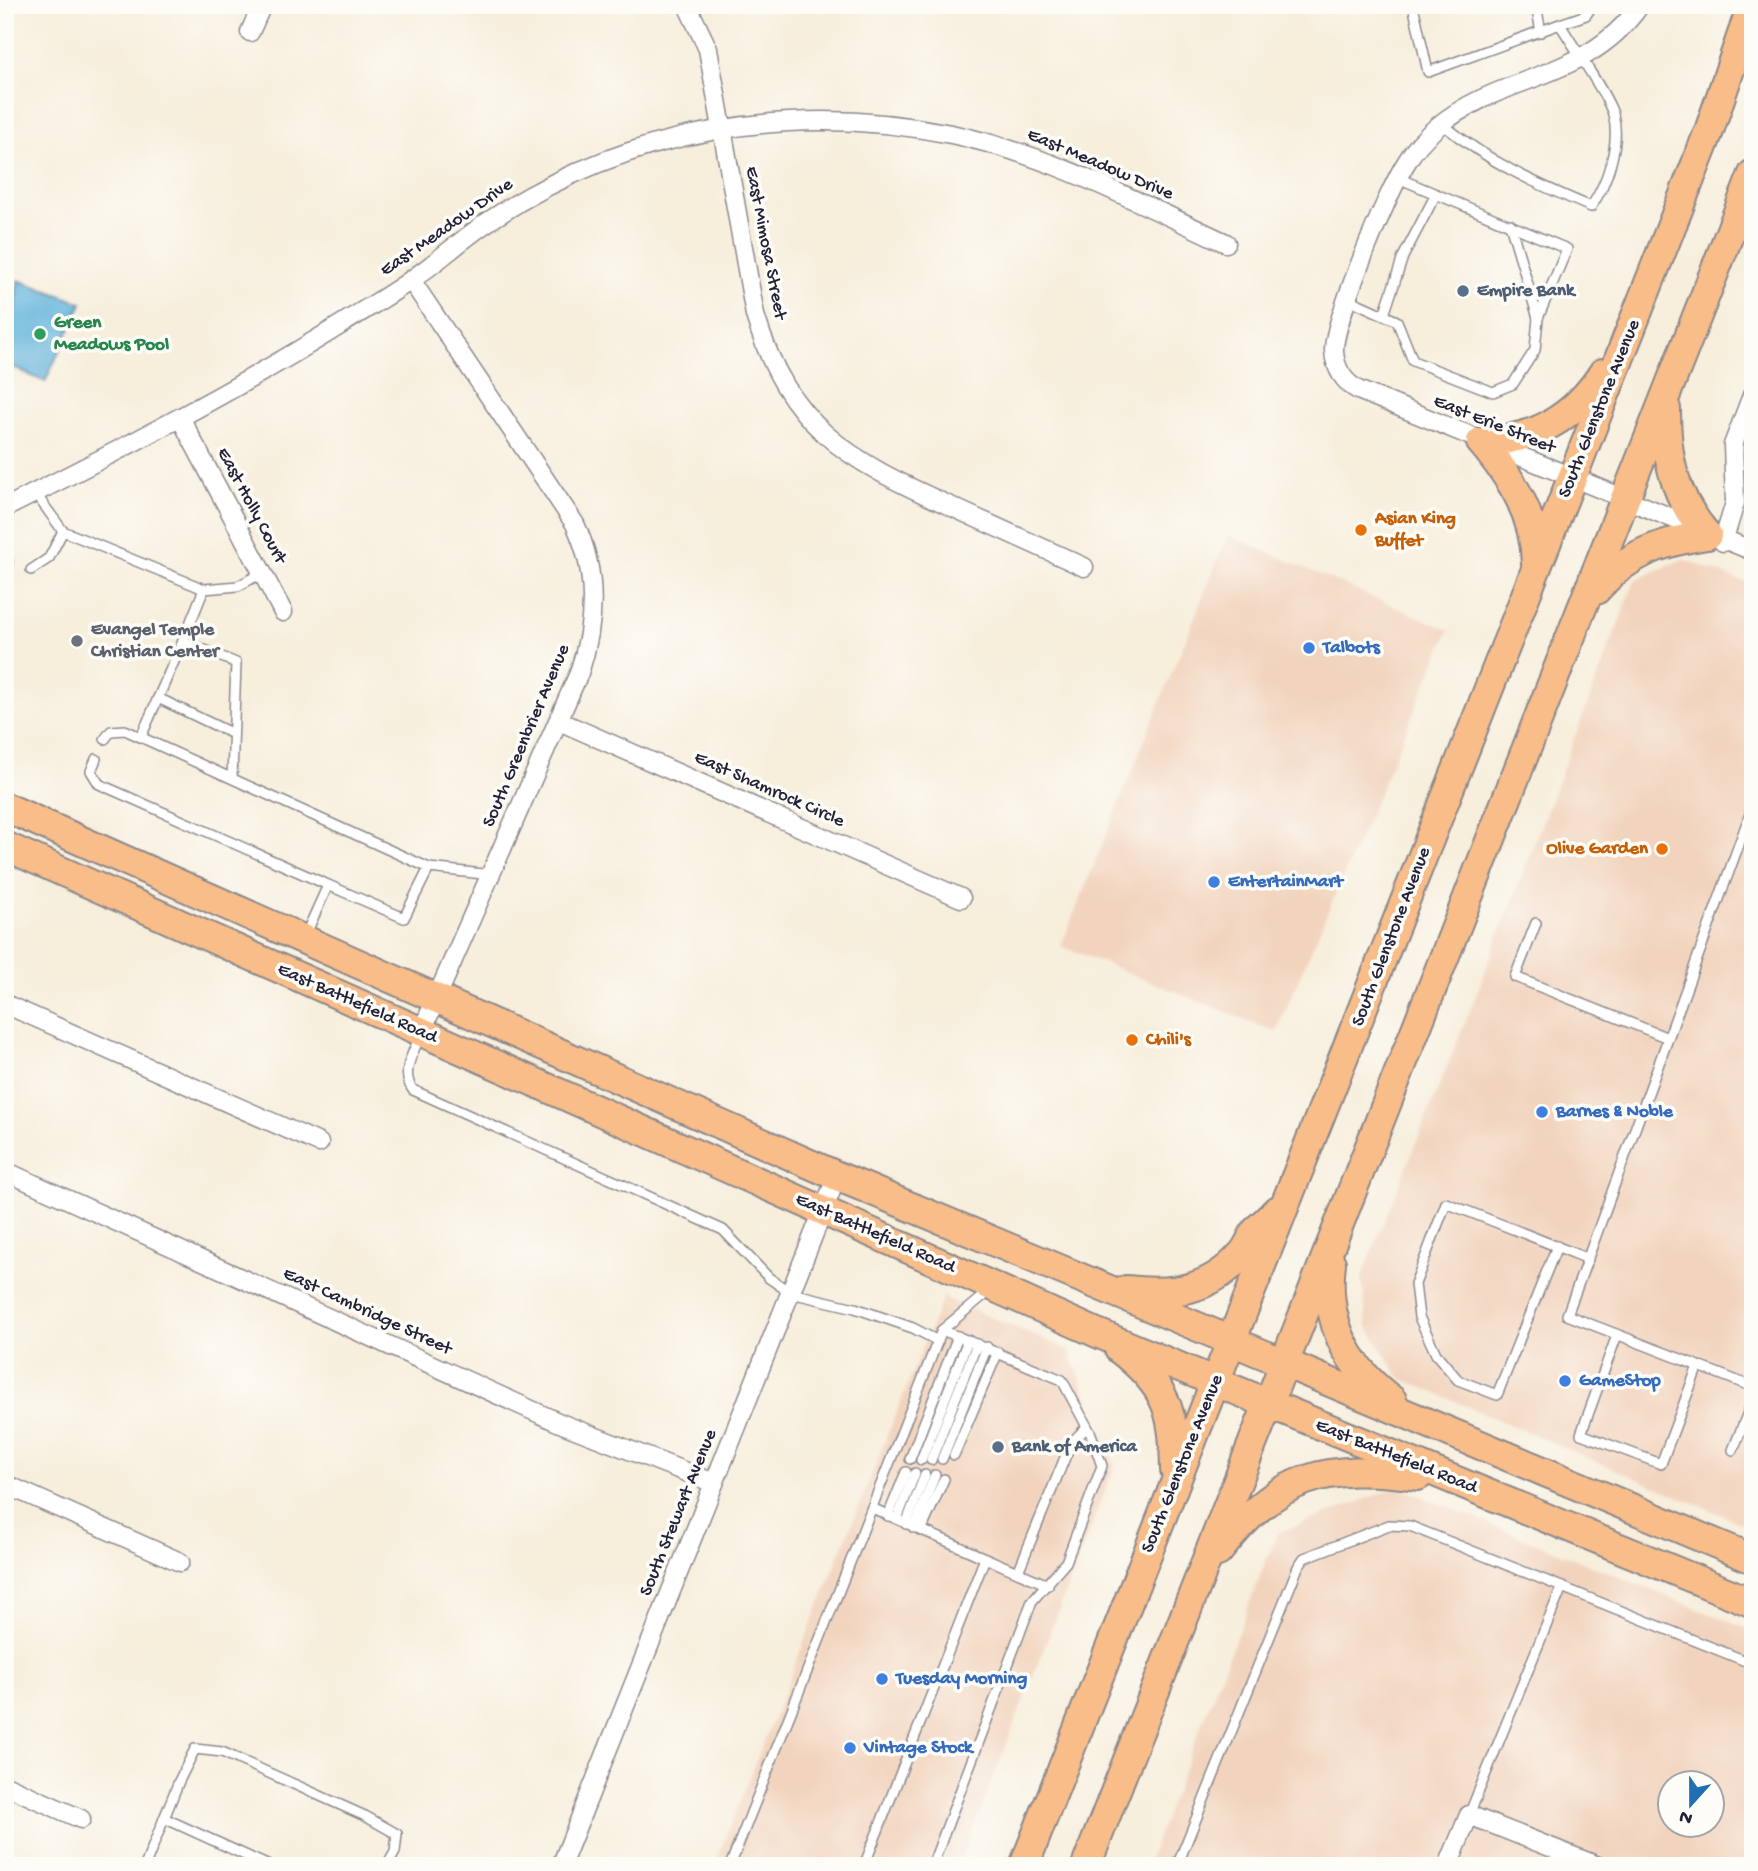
<svg xmlns="http://www.w3.org/2000/svg" width="1758" height="1871" font-family="'Gochi Hand',sans-serif">
  <style>
    .built { fill: #f2d4be; fill-rule: evenodd }
    .water { fill: #5fb1da; stroke: #406a8a; stroke-width: 2 }
    .lines { fill: none; stroke-linecap: round; stroke-linejoin: round }
    .service-casing { stroke: #8c888c; stroke-width: 12 }
    .minor-casing { stroke: #8c888c; stroke-width: 21 }
    .primary-casing { stroke: #8c888c; stroke-width: 32 }
    .service { stroke: #fff; stroke-width: 9 }
    .minor { stroke: #fff; stroke-width: 18 }
    .primary { stroke: #f9bd89; stroke-width: 28 }
    .service-dot { fill: #5c6f8a; stroke: #fdfcf7; stroke-width: 2.5 }
    .leisure-dot { fill: #2e9e5b; stroke: #fdfcf7; stroke-width: 2.5 }
    .food-dot { fill: #e8710a; stroke: #fdfcf7; stroke-width: 2.5 }
    .worship-dot { fill: #6b7280; stroke: #fdfcf7; stroke-width: 2.5 }
    .shop-dot { fill: #3f7fe0; stroke: #fdfcf7; stroke-width: 2.5 }
    .labels { text-anchor: middle; dominant-baseline: central; stroke-width: 7; stroke-linejoin: round; paint-order: stroke }
    .street-label { font-size: 19px; fill: #22223b; stroke: #fdfcf7 }
    .service-label { font-size: 19px; font-weight: bold; fill: #4e5e75; stroke: #fdfcf7; text-anchor: start }
    .leisure-label { font-size: 19px; font-weight: bold; fill: #27864d; stroke: #fdfcf7; text-anchor: start }
    .food-label { font-size: 19px; font-weight: bold; fill: #c56008; stroke: #fdfcf7; text-anchor: start }
    .worship-label { font-size: 19px; font-weight: bold; fill: #5b616d; stroke: #fdfcf7; text-anchor: start }
    .shop-label { font-size: 19px; font-weight: bold; fill: #366cbe; stroke: #fdfcf7; text-anchor: start }
  </style>
  <rect width="100%" height="100%" fill="#fdfcf7"/>
  <filter id="ink" filterUnits="userSpaceOnUse"><feTurbulence type="fractalNoise" baseFrequency=".0143" numOctaves="2"/><feDisplacementMap in="SourceGraphic" scale="14" xChannelSelector="R" yChannelSelector="G"/><feConvolveMatrix kernelMatrix="1 2 1 2 8 2 1 2 1" color-interpolation-filters="sRGB"/></filter>
  <filter id="wash" filterUnits="userSpaceOnUse"><feTurbulence type="fractalNoise" baseFrequency=".00686" numOctaves="4" result="noise"/><feDisplacementMap in="SourceGraphic" scale="28" xChannelSelector="R" yChannelSelector="G"/><feGaussianBlur stdDeviation="1.57" result="paint"/><feColorMatrix in="noise" values="0 0 0 0 0 0 0 0 0 0 0 0 0 0 0 0 0 1.4 0 .05"/><feComposite in="paint" operator="in"/></filter>
  <g filter="url(#wash)">
    <rect width="100%" height="100%" fill="#f7eedc"/>
    <g class="built">
      <path d="M1228 535 1449 630 1276 1032 1061 946Z"/>
      <path d="M1683 559 1753 585V1528L1400 1378 1367 1326 1362 1277 1478 990 1635 580Z"/>
      <path d="M943 1297 1069 1350 1115 1465 959 1866H714Z"/>
      <path d="M1398 1487 1753 1631V1866H1146L1277 1533ZM1670 1784H1712V1826H1670Z"/>
    </g>
    <path class="water" d="M18 280 82 303 45 382 8 365Z"/>
  </g>
  <g filter="url(#ink)">
    <g class="lines">
      <defs>
        <g id="service">
          <path d="M1413 5 1428 72 1560 24C1572 45 1607 94 1613 114 1621 144 1607 183 1591 207 1534 183 1490 163 1441 123"/>
          <path d="M1536 5 1541 32"/>
          <path d="M1560 24 1586 15 1593 5"/>
          <path d="M1398 178 1436 194"/>
          <path d="M1510 224 1538 318"/>
          <path d="M1348 299 1397 321 1413 361 1493 392 1513 384 1535 350 1538 318 1567 249 1436 194 1403 257 1384 315"/>
          <path d="M35 493 63 531 204 589 183 641"/>
          <path d="M5 559 8 561"/>
          <path d="M31 570 49 558 63 531"/>
          <path d="M204 589 238 586 262 573"/>
          <path d="M158 698 233 734"/>
          <path d="M141 737 183 641 236 663 232 778"/>
          <path d="M105 739 111 731 125 730 429 868"/>
          <path d="M96 759 91 771 99 784 328 885"/>
          <path d="M1753 806 1567 1315 1753 1387"/>
          <path d="M1536 923 1515 977 1668 1038"/>
          <path d="M305 936 328 885 404 918 429 868 492 875"/>
          <path d="M420 1036C413 1053 400 1073 413 1090L723 1230 769 1278 791 1293 855 1308 913 1328 938 1341"/>
          <path d="M1557 1246 1497 1395 1458 1380 1436 1354 1419 1317 1415 1284 1446 1203C1493 1221 1541 1240 1588 1259"/>
          <path d="M1617 1335 1581 1434 1661 1464 1698 1366"/>
          <path d="M1733 1450 1753 1400"/>
          <path d="M954 1455 998 1352"/>
          <path d="M910 1459 958 1336"/>
          <path d="M942 1459 987 1347"/>
          <path d="M921 1460 968 1340"/>
          <path d="M931 1460 977 1344"/>
          <path d="M872 1508 985 1558"/>
          <path d="M888 1516 906 1472"/>
          <path d="M897 1519 915 1473"/>
          <path d="M906 1524 925 1475"/>
          <path d="M914 1528 935 1475"/>
          <path d="M921 1531 944 1479"/>
          <path d="M1018 1572 1071 1443 1087 1427"/>
          <path d="M1469 1815 1562 1587"/>
          <path d="M164 1818 269 1866"/>
          <path d="M145 1866 179 1781 195 1749 222 1752 365 1816 397 1834 395 1852 387 1866"/>
          <path d="M730 1866 942 1330 989 1291"/>
          <path d="M864 1866 985 1558 1048 1585"/>
          <path d="M932 1866 1032 1601 1066 1562 1102 1466 1091 1434 1062 1380 942 1330"/>
          <path d="M1177 1866 1298 1567 1304 1558 1389 1525 1410 1526 1753 1664"/>
        </g>
        <g id="minor">
          <path d="M687 5 708 49 755 315C788 427 848 460 948 505 993 526 1039 546 1084 567"/>
          <path d="M1640 5C1587 82 1503 72 1437 127 1425 137 1414 149 1406 163 1388 191 1333 322 1334 351 1335 368 1344 382 1358 390L1753 551"/>
          <path d="M250 32 262 5"/>
          <path d="M411 280 575 524C598 573 596 622 579 673L421 1033"/>
          <path d="M181 419 283 612"/>
          <path d="M5 508C118 451 229 394 337 327 362 311 387 297 411 280 439 261 464 237 492 219 627 129 793 102 951 134 1048 154 1137 202 1226 243"/>
          <path d="M1723 542 1735 503 1733 445 1753 393"/>
          <path d="M559 721 961 898"/>
          <path d="M5 1004 319 1143"/>
          <path d="M5 1171 560 1423 714 1483"/>
          <path d="M5 1484 180 1562"/>
          <path d="M5 1785 81 1819"/>
          <path d="M561 1866 837 1176"/>
          <path d="M1448 1866 1469 1815 1598 1866"/>
        </g>
        <g id="primary">
          <path d="M1666 409C1666 458 1674 497 1707 535"/>
          <path d="M1481 442C1535 440 1574 418 1603 373"/>
          <path d="M1481 442C1512 479 1535 514 1536 564"/>
          <path d="M1596 590C1628 553 1661 542 1707 535"/>
          <path d="M5 807 837 1176 1753 1559"/>
          <path d="M5 846 1097 1333 1753 1603"/>
          <path d="M1331 1263C1324 1320 1346 1366 1392 1400"/>
          <path d="M1126 1290C1172 1295 1209 1292 1242 1254 1248 1248 1251 1238 1256 1231 1262 1224 1270 1218 1276 1211"/>
          <path d="M1119 1349C1168 1387 1174 1412 1175 1470"/>
          <path d="M1218 1552C1278 1475 1324 1463 1418 1476"/>
          <path d="M1024 1866 1709 131 1752 5"/>
          <path d="M1086 1866 1753 174"/>
        </g>
      </defs>
      <use href="#service" class="service-casing"/>
      <use href="#minor" class="minor-casing"/>
      <use href="#primary" class="primary-casing"/>
      <use href="#service" class="service"/>
      <use href="#minor" class="minor"/>
      <use href="#primary" class="primary"/>
    </g>
  </g>
  <g class="service-dot">
    <circle cx="1463" cy="291" r="7"/>
    <circle cx="998" cy="1447" r="7"/>
  </g>
  <circle class="leisure-dot" cx="40" cy="334" r="7"/>
  <g class="food-dot">
    <circle cx="1361" cy="530" r="7"/>
    <circle cx="1662" cy="849" r="7"/>
    <circle cx="1132" cy="1040" r="7"/>
  </g>
  <circle class="worship-dot" cx="77" cy="641" r="7"/>
  <g class="shop-dot">
    <circle cx="1309" cy="648" r="7"/>
    <circle cx="1214" cy="882" r="7"/>
    <circle cx="1542" cy="1112" r="7"/>
    <circle cx="1565" cy="1381" r="7"/>
    <circle cx="882" cy="1679" r="7"/>
    <circle cx="850" cy="1748" r="7"/>
  </g>
  <g class="labels">
    <g class="street-label">
      <text transform="translate(1100 165) rotate(23)">East Meadow Drive</text>
      <text transform="translate(447 228) rotate(-35)">East Meadow Drive</text>
      <text transform="translate(765 243) rotate(79)">East Mimosa Street</text>
      <text transform="translate(1600 409) rotate(-68)">South Glenstone Avenue</text>
      <text transform="translate(1494 425) rotate(22)">East Erie Street</text>
      <text transform="translate(251 506) rotate(62)">East Holly Court</text>
      <text transform="translate(527 736) rotate(-67)">South Greenbrier Avenue</text>
      <text transform="translate(769 790) rotate(24)">East Shamrock Circle</text>
      <text transform="translate(1392 937) rotate(-69)">South Glenstone Avenue</text>
      <text transform="translate(357 1004) rotate(24)">East Battlefield Road</text>
      <text transform="translate(875 1234) rotate(24)">East Battlefield Road</text>
      <text transform="translate(367 1312) rotate(25)">East Cambridge Street</text>
      <text transform="translate(1396 1457) rotate(22)">East Battlefield Road</text>
      <text transform="translate(1183 1464) rotate(-68)">South Glenstone Avenue</text>
      <text transform="translate(679 1513) rotate(-68)">South Stewart Avenue</text>
    </g>
    <g class="service-label">
      <text x="1477" y="291">Empire Bank</text>
      <text x="1012" y="1447">Bank of America</text>
    </g>
    <g class="leisure-label">
      <text x="54" y="323">Green<tspan x="54" dy="22">Meadows Pool</tspan></text>
    </g>
    <g class="food-label">
      <text x="1375" y="519">Asian King<tspan x="1375" dy="22">Buffet</tspan></text>
      <text x="1648" y="849" text-anchor="end">Olive Garden</text>
      <text x="1146" y="1040">Chili's</text>
    </g>
    <g class="worship-label">
      <text x="91" y="630">Evangel Temple<tspan x="91" dy="22">Christian Center</tspan></text>
    </g>
    <g class="shop-label">
      <text x="1323" y="648">Talbots</text>
      <text x="1228" y="882">EntertainMart</text>
      <text x="1556" y="1112">Barnes &amp; Noble</text>
      <text x="1579" y="1381">GameStop</text>
      <text x="896" y="1679">Tuesday Morning</text>
      <text x="864" y="1748">Vintage Stock</text>
    </g>
  </g>
  <rect width="1758" height="1871" fill="none" stroke="#fdfcf7" stroke-width="28"/>
  <g transform="translate(1691 1804) rotate(201)"><circle r="33" fill="#fdfcf7" stroke="#a5a5ac" stroke-width="2"/>
  <path d="M0-5L12 26L0 18L-12 26Z" fill="#1f6fb2"/>
  <text y="-10" font-size="19" font-weight="bold" text-anchor="middle" fill="#22223b">N</text>
  </g>
</svg>
